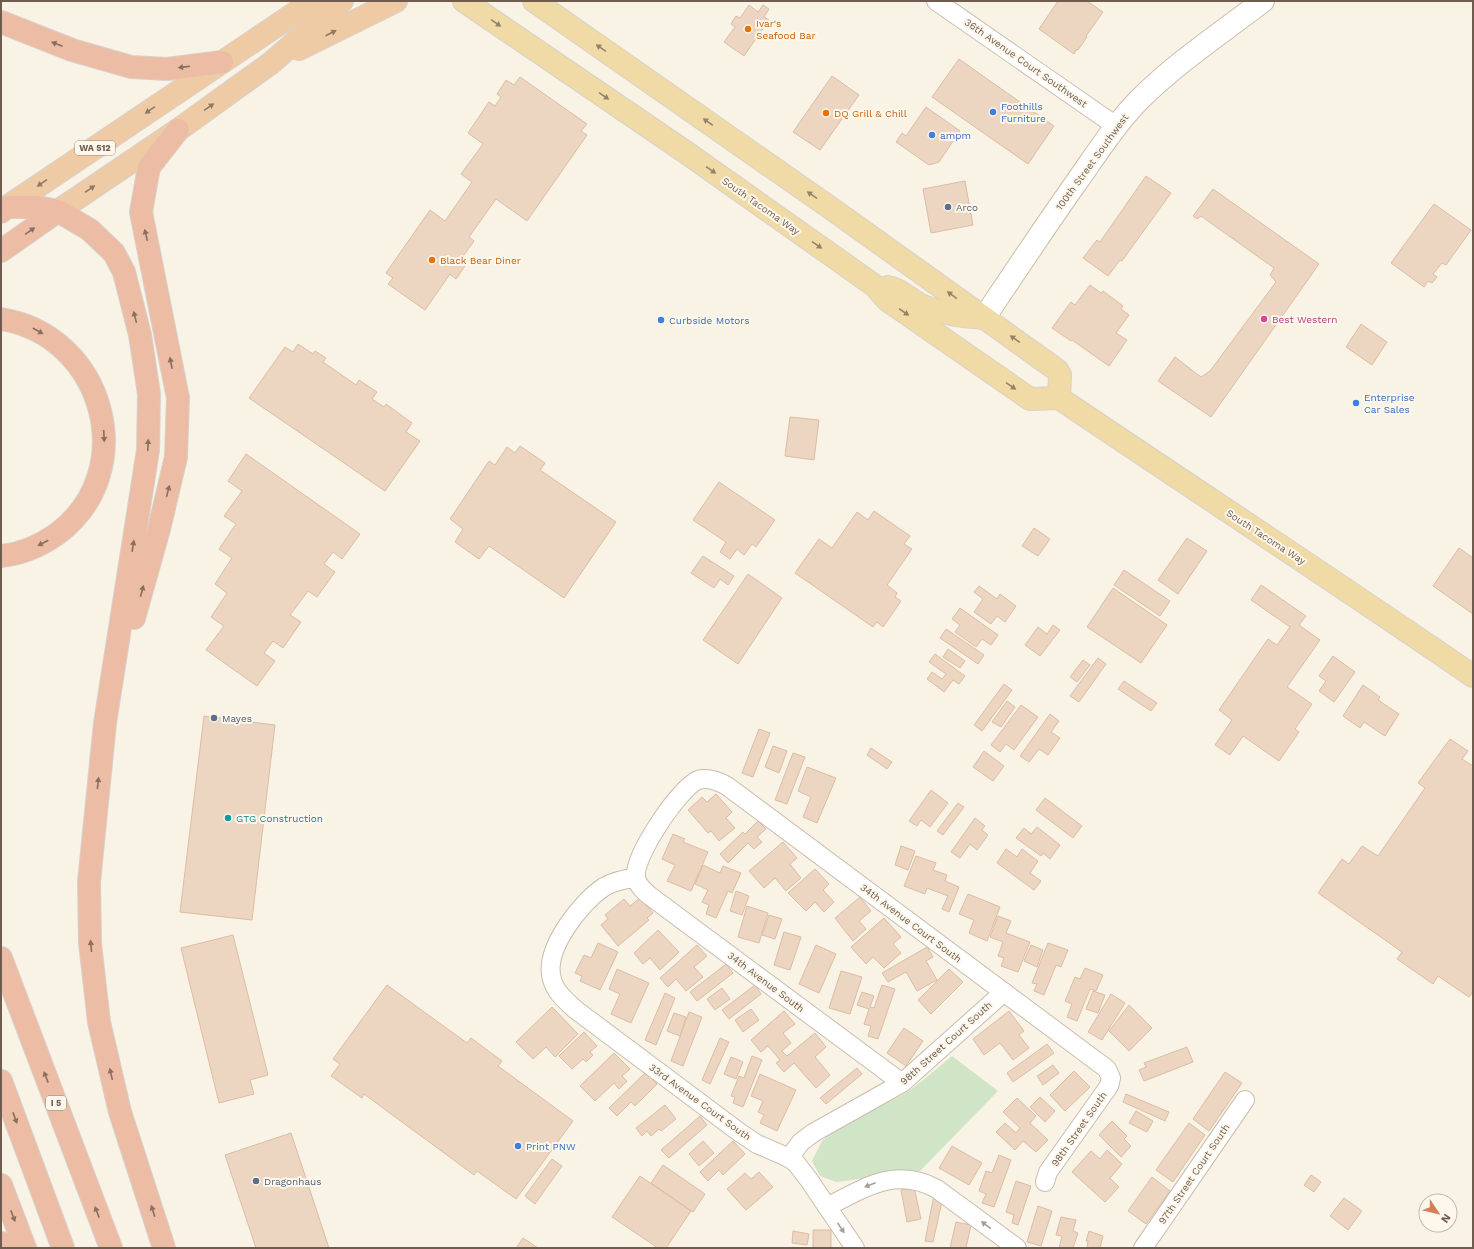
<svg xmlns="http://www.w3.org/2000/svg" width="1474" height="1249" font-family="'Work Sans',sans-serif">
  <style>
    .green { fill: #d0e5c6 }
    .building { fill: #ecd5c1; stroke: #dcbda3 }
    .lines { fill: none; stroke-linecap: round; stroke-linejoin: round }
    .minor-casing { stroke: #c9bcad; stroke-width: 20 }
    .secondary-casing { stroke: #ccbdac; stroke-width: 24 }
    .primary-casing { stroke: #d7d1cd; stroke-width: 24 }
    .trunk-casing { stroke: #d7d1cd; stroke-width: 24 }
    .motorway-casing { stroke: #d7d1cd; stroke-width: 24 }
    .minor { stroke: #fff; stroke-width: 18 }
    .secondary { stroke: #fff; stroke-width: 22 }
    .primary { stroke: #f0daa6; stroke-width: 22 }
    .trunk { stroke: #eecba5; stroke-width: 22 }
    .motorway { stroke: #ecbca4; stroke-width: 22 }
    .oneway { fill: #968268 }
    .oneway2 { fill: #8f7864 }
    .oneway3 { fill: #886f5f }
    .oneway4 { fill: #a99d95 }
    .food-dot { fill: #e8710a; stroke: #fdf7ec; stroke-width: 1.5 }
    .shop-dot { fill: #3f7fe0; stroke: #fdf7ec; stroke-width: 1.5 }
    .service-dot { fill: #5c6f8a; stroke: #fdf7ec; stroke-width: 1.5 }
    .hotel-dot { fill: #d1479c; stroke: #fdf7ec; stroke-width: 1.5 }
    .culture-dot { fill: #0f9aa8; stroke: #fdf7ec; stroke-width: 1.5 }
    .labels { text-anchor: middle; dominant-baseline: central; stroke-width: 4; stroke-linejoin: round; paint-order: stroke }
    .shield { fill: #fdf7ec; stroke: #9a8a7d; stroke-width: 1 }
    .shield-label { font-size: 9px; font-weight: bold; fill: #6f5c4e }
    .food-label { font-size: 10px; fill: #c56008; stroke: #fdf7ec; text-anchor: start }
    .street-label { font-size: 10px; fill: #6f5c4e; stroke: #fdf7ec }
    .shop-label { font-size: 10px; fill: #366cbe; stroke: #fdf7ec; text-anchor: start }
    .service-label { font-size: 10px; fill: #4e5e75; stroke: #fdf7ec; text-anchor: start }
    .hotel-label { font-size: 10px; fill: #b23c85; stroke: #fdf7ec; text-anchor: start }
    .culture-label { font-size: 10px; fill: #0d838f; stroke: #fdf7ec; text-anchor: start }
  </style>
  <rect width="100%" height="100%" fill="#f9f3e6"/>
  <path class="green" d="M952 1056 998 1091 920 1171 836 1182 820 1176 812 1161 822 1141 840 1127 906 1093 922 1081Z"/>
  <g class="building">
    <path d="M1058 1H1087L1103 12 1086 36 1087 37 1078 50 1077 49 1074 54 1039 29Z"/>
    <path d="M749 5 758 12 763 5 769 9 764 17 769 20 744 56 724 42 735 27 731 24 736 16 740 18Z"/>
    <path d="M959 59 1054 126 1028 164 932 97Z"/>
    <path d="M832 76 859 95 820 150 793 132Z"/>
    <path d="M520 77 587 124 581 131 587 135 527 221 496 199 469 237 474 241 461 259 467 263 456 279 450 274 425 310 388 284 393 278 386 273 430 210 445 221 472 182 461 174 483 144 468 133 489 102 495 106 501 97 497 94 506 80 514 85Z"/>
    <path d="M926 107 960 131 939 162 929 165 896 142 902 133 906 136Z"/>
    <path d="M1146 176 1171 193 1122 261 1120 260 1108 276 1083 258 1097 240 1100 242Z"/>
    <path d="M965 181 973 225 931 233 923 189Z"/>
    <path d="M1213 189 1319 264 1211 417 1158 381 1175 357 1201 377 1210 371 1276 282 1270 275 1274 268 1201 216 1197 219 1193 216Z"/>
    <path d="M1434 204 1471 230 1446 265 1442 263 1433 274 1437 277 1432 283 1428 281 1424 287 1391 263Z"/>
    <path d="M1090 285 1101 293 1103 291 1123 306 1121 309 1129 315 1116 333 1127 340 1109 366 1072 340 1071 341 1052 328 1071 302 1075 305Z"/>
    <path d="M1361 324 1387 342 1372 365 1346 347Z"/>
    <path d="M298 344 313 354 315 351 326 358 323 362 356 385 359 380 377 392 372 399 384 407 386 404 412 423 406 432 420 441 385 491 249 398 285 347 293 352Z"/>
    <path d="M790 417 819 420 814 460 785 456Z"/>
    <path d="M520 446 545 463 540 470 616 522 564 598 489 546 479 559 455 542 463 529 450 519 489 461 495 465 507 447 515 453Z"/>
    <path d="M246 454 360 534 342 559 333 552 324 564 335 572 317 597 308 591 290 615 301 622 283 648 273 641 264 653 275 661 257 686 206 650 224 626 211 617 227 593 215 584 232 558 219 549 236 524 224 516 242 491 228 481Z"/>
    <path d="M719 482 775 520 756 547 752 544 744 555 737 549 730 559 720 552 726 542 693 520Z"/>
    <path d="M874 511 910 536 904 544 912 549 887 585 897 593 895 597 901 601 883 627 877 622 873 627 795 573 819 539 832 548 857 512 868 520Z"/>
    <path d="M1034 528 1050 539 1038 556 1022 546Z"/>
    <path d="M1187 538 1207 551 1178 594 1158 580Z"/>
    <path d="M1459 548 1473 558V614L1433 586Z"/>
    <path d="M703 556 734 576 728 585 720 579 714 588 691 573Z"/>
    <path d="M1124 570 1170 601 1160 616 1114 585Z"/>
    <path d="M748 574 782 598 738 664 703 640Z"/>
    <path d="M1261 585 1306 616 1299 625 1320 640 1287 687 1312 704 1295 729 1299 732 1279 761 1243 736 1230 755 1215 745 1232 720 1219 710 1268 639 1277 645 1290 627 1251 600Z"/>
    <path d="M979 586 997 599 1000 594 1016 606 1005 622 997 616 991 624 974 612 983 599 974 592Z"/>
    <path d="M1113 588 1167 625 1141 663 1087 627Z"/>
    <path d="M960 608 998 635 991 645 982 639 976 647 955 632 960 625 952 619Z"/>
    <path d="M1053 625 1060 630 1040 656 1025 645 1038 627 1047 634Z"/>
    <path d="M946 629 984 655 978 664 940 638Z"/>
    <path d="M948 649 965 661 960 668 943 657Z"/>
    <path d="M935 654 965 676 959 684 953 680 944 692 927 679 932 672 942 679 946 674 929 662Z"/>
    <path d="M1333 656 1355 672 1334 702 1319 691 1326 681 1319 676Z"/>
    <path d="M1098 658 1106 664 1079 702 1070 696Z"/>
    <path d="M1083 660 1090 665 1077 682 1070 677Z"/>
    <path d="M1124 681 1157 703 1151 711 1118 689Z"/>
    <path d="M1004 684 1012 690 982 731 974 725Z"/>
    <path d="M1363 685 1380 697 1378 700 1399 714 1385 736 1364 722 1360 728 1343 716Z"/>
    <path d="M1007 701 1015 707 1001 727 992 722Z"/>
    <path d="M1021 705 1038 717 1014 750 1006 744 1000 752 991 745Z"/>
    <path d="M1050 714 1059 721 1051 732 1060 738 1048 755 1039 749 1029 762 1020 756Z"/>
    <path d="M204 716 275 725 252 920 180 912Z"/>
    <path d="M759 729 770 733 753 777 742 773Z"/>
    <path d="M1450 739 1468 751 1462 759 1473 766V992L1469 997 1438 976 1433 984 1397 959 1402 952 1318 893 1342 859 1349 864 1362 846 1378 856 1425 788 1418 783Z"/>
    <path d="M773 746 787 751 779 773 765 767Z"/>
    <path d="M871 748 892 762 887 769 867 755Z"/>
    <path d="M984 751 1004 766 993 781 973 767Z"/>
    <path d="M793 753 805 757 787 804 775 800Z"/>
    <path d="M807 767 836 778 817 823 803 817 811 797 798 791Z"/>
    <path d="M931 790 948 803 930 827 921 820 917 826 909 821Z"/>
    <path d="M716 794 732 812 726 818 735 828 719 841 711 831 708 833 688 810 702 797 707 802Z"/>
    <path d="M1045 798 1082 826 1073 838 1036 810Z"/>
    <path d="M958 803 964 807 943 835 937 831Z"/>
    <path d="M975 818 985 826 982 830 988 835 977 850 970 844 960 858 951 852Z"/>
    <path d="M758 821 766 829 757 837 762 842 754 849 748 843 728 863 720 854 743 832 745 834Z"/>
    <path d="M1037 827 1060 845 1050 859 1043 853 1041 856 1016 838 1024 828 1031 834Z"/>
    <path d="M673 834 685 839 683 842 708 852 691 891 667 881 675 865 662 859Z"/>
    <path d="M783 842 797 858 790 864 801 878 786 891 775 878 764 888 749 871Z"/>
    <path d="M901 846 915 851 908 870 895 865Z"/>
    <path d="M1006 849 1017 857 1022 849 1038 861 1030 873 1041 881 1034 890 997 863Z"/>
    <path d="M916 856 936 863 933 870 947 875 945 881 959 887 949 912 942 909 948 896 927 888 925 894 904 886Z"/>
    <path d="M703 865 720 873 723 866 741 873 732 893 728 891 716 918 706 914 709 905 702 902 708 890 695 884Z"/>
    <path d="M815 869 829 884 823 890 834 902 824 912 815 902 806 911 788 893Z"/>
    <path d="M736 891 749 896 742 915 730 911Z"/>
    <path d="M968 894 1000 907 987 941 969 933 974 920 959 914Z"/>
    <path d="M860 897 871 911 859 921 866 929 853 941 835 918Z"/>
    <path d="M640 898 653 913 647 918 649 920 618 946 601 925 608 919 605 915 624 899 630 906Z"/>
    <path d="M747 906 768 913 759 943 738 937Z"/>
    <path d="M769 915 782 919 775 939 762 935Z"/>
    <path d="M998 916 1011 921 1006 933 1030 942 1018 972 1001 966 1004 958 998 956 1003 942 990 937Z"/>
    <path d="M884 918 901 937 893 944 901 953 884 968 873 957 866 964 851 947Z"/>
    <path d="M658 930 679 952 660 970 650 958 643 964 634 953Z"/>
    <path d="M784 932 801 937 790 970 774 965Z"/>
    <path d="M233 935 268 1075 250 1080 254 1094 219 1103 181 948Z"/>
    <path d="M598 943 618 952 600 990 580 981 582 976 575 973 584 955 591 958Z"/>
    <path d="M1048 943 1068 950 1061 967 1056 965 1044 995 1034 991 1037 984 1032 983Z"/>
    <path d="M697 945 707 956 694 967 703 977 686 991 676 979 668 987 660 978Z"/>
    <path d="M816 945 836 954 819 993 799 984Z"/>
    <path d="M1031 945 1043 950 1037 967 1024 961Z"/>
    <path d="M927 947 933 957 926 961 937 980 917 991 906 972 888 982 882 973Z"/>
    <path d="M726 964 733 973 697 1001 690 992Z"/>
    <path d="M1085 968 1103 975 1096 991 1090 989 1077 1021 1067 1017 1072 1004 1065 1001 1075 977 1080 979Z"/>
    <path d="M617 969 649 983 631 1023 611 1014 620 994 609 989Z"/>
    <path d="M949 969 963 982 931 1014 918 1000Z"/>
    <path d="M841 971 862 977 850 1014 829 1008Z"/>
    <path d="M387 985 467 1043 471 1038 502 1061 498 1066 573 1121 516 1199 477 1171 474 1175 364 1094 362 1098 331 1076 340 1064 333 1059Z"/>
    <path d="M755 985 761 994 729 1019 722 1010Z"/>
    <path d="M882 985 895 989 878 1039 868 1036 871 1026 864 1024 869 1009 857 1005 862 992 874 996 870 1007 874 1008Z"/>
    <path d="M722 988 730 999 715 1010 707 999Z"/>
    <path d="M1093 991 1105 995 1098 1013 1086 1009Z"/>
    <path d="M665 993 675 998 656 1045 645 1040Z"/>
    <path d="M1111 994 1125 1003 1102 1040 1088 1032Z"/>
    <path d="M1129 1005 1152 1028 1129 1051 1109 1031Z"/>
    <path d="M552 1007 578 1034 555 1057 546 1047 533 1059 516 1042Z"/>
    <path d="M751 1009 759 1020 743 1032 735 1020Z"/>
    <path d="M784 1011 795 1024 783 1033 791 1043 782 1051 787 1056 815 1033 826 1047 815 1057 830 1075 816 1088 794 1063 784 1072 776 1063 780 1060 768 1046 761 1052 751 1040Z"/>
    <path d="M1009 1011 1024 1031 1019 1035 1029 1048 1013 1060 1000 1043 984 1055 973 1039Z"/>
    <path d="M689 1012 702 1017 683 1066 671 1061Z"/>
    <path d="M674 1013 686 1017 680 1036 667 1031Z"/>
    <path d="M904 1028 923 1041 906 1066 887 1053Z"/>
    <path d="M584 1032 597 1046 590 1052 593 1055 586 1062 583 1059 572 1069 559 1056Z"/>
    <path d="M720 1038 729 1042 710 1084 702 1080Z"/>
    <path d="M1047 1044 1054 1053 1013 1082 1007 1073Z"/>
    <path d="M1187 1047 1193 1062 1144 1081 1139 1070 1146 1067 1144 1063Z"/>
    <path d="M614 1053 630 1069 622 1076 627 1081 619 1089 614 1083 595 1101 580 1086Z"/>
    <path d="M752 1056 762 1060 743 1107 733 1103 735 1097 731 1096 739 1076 744 1078Z"/>
    <path d="M731 1057 743 1062 736 1079 724 1074Z"/>
    <path d="M1053 1065 1059 1073 1043 1085 1037 1076Z"/>
    <path d="M857 1068 862 1074 826 1104 820 1098Z"/>
    <path d="M1074 1071 1090 1087 1065 1111 1050 1095Z"/>
    <path d="M646 1072 657 1084 635 1106 631 1102 617 1116 609 1108Z"/>
    <path d="M1225 1072 1242 1083 1209 1131 1193 1119Z"/>
    <path d="M760 1074 796 1090 777 1131 760 1123 764 1115 758 1112 763 1101 751 1096Z"/>
    <path d="M1126 1094 1169 1112 1165 1121 1123 1102Z"/>
    <path d="M1040 1097 1055 1111 1045 1122 1030 1107Z"/>
    <path d="M1017 1098 1036 1116 1030 1123 1048 1140 1036 1152 1023 1141 1015 1150 996 1132 1005 1123 1016 1133 1020 1128 1003 1112Z"/>
    <path d="M665 1105 676 1119 661 1131 659 1129 651 1136 647 1131 642 1136 636 1128Z"/>
    <path d="M1136 1111 1153 1121 1147 1132 1129 1123Z"/>
    <path d="M700 1116 707 1125 669 1158 661 1150Z"/>
    <path d="M1112 1121 1127 1136 1124 1139 1131 1146 1121 1157 1099 1135Z"/>
    <path d="M1189 1123 1205 1135 1173 1182 1156 1170Z"/>
    <path d="M291 1133 329 1248H256L225 1155Z"/>
    <path d="M703 1141 714 1153 699 1166 689 1154Z"/>
    <path d="M733 1141 745 1154 723 1175 719 1170 708 1181 700 1172Z"/>
    <path d="M952 1146 982 1163 969 1185 939 1168Z"/>
    <path d="M1107 1150 1122 1164 1110 1178 1119 1187 1105 1202 1072 1172 1091 1151 1100 1159Z"/>
    <path d="M999 1155 1011 1160 994 1207 982 1203 986 1194 979 1191 986 1171 992 1173Z"/>
    <path d="M552 1159 562 1166 535 1204 525 1196Z"/>
    <path d="M663 1165 705 1194 693 1212 651 1183Z"/>
    <path d="M759 1172 773 1187 746 1210 727 1189 745 1173 751 1179Z"/>
    <path d="M1311 1175 1321 1182 1314 1192 1304 1185Z"/>
    <path d="M640 1176 691 1211 666 1248H658L612 1217Z"/>
    <path d="M1152 1177 1170 1191 1146 1224 1128 1211Z"/>
    <path d="M1016 1181 1031 1186 1018 1225 1012 1223 1014 1215 1006 1212Z"/>
    <path d="M914 1187 921 1219 907 1222 901 1190Z"/>
    <path d="M934 1195 943 1197 933 1242 925 1241Z"/>
    <path d="M1344 1198 1362 1211 1348 1230 1330 1216Z"/>
    <path d="M1038 1206 1052 1211 1041 1246 1027 1242Z"/>
    <path d="M1061 1217 1076 1220 1073 1231 1078 1233 1073 1248H1059L1062 1236 1056 1235Z"/>
    <path d="M956 1222 971 1225 966 1248H950Z"/>
    <rect x="813" y="1230" width="18" height="18"/>
    <path d="M793 1231 809 1234 807 1245 792 1243Z"/>
    <path d="M1089 1231 1103 1236 1100 1248H1087L1088 1241H1086Z"/>
    <path d="M523 1238 538 1248H516Z"/>
  </g>
  <g class="lines">
    <defs>
      <g id="minor">
        <path d="M936 1 1116 126"/>
        <path d="M636 878C624 879 614 881 604 887 581 902 543 950 552 979 555 992 566 1001 576 1010L739 1132 757 1144 787 1157 796 1163 809 1180 855 1248"/>
        <path d="M902 1083 650 896C644 891 637 885 636 877 633 857 679 788 698 780 708 777 718 781 727 786L1107 1069 1111 1078 1109 1086 1048 1172 1045 1182"/>
        <path d="M789 1158 801 1142 813 1133 902 1083 1004 992"/>
        <path d="M827 1207C864 1188 896 1166 937 1189L1017 1248"/>
        <path d="M1143 1248 1245 1100"/>
      </g>
      <path id="secondary" d="M984 318C1015 272 1046 225 1078 180 1097 153 1115 125 1138 101 1176 63 1221 33 1263 1"/>
      <g id="primary">
        <path d="M464 1 684 151 875 286 887 300 1030 399 1059 398C1197 491 1336 582 1473 676"/>
        <path d="M534 1 832 209 1057 370 1060 375 1059 398"/>
        <path d="M888 287C901 289 911 301 923 306 943 314 962 317 984 318"/>
      </g>
      <g id="trunk">
        <path d="M299 49 396 1"/>
        <path d="M7 207 313 1"/>
        <path d="M58 211 178 130 271 63 342 1"/>
      </g>
      <g id="motorway">
        <path d="M1 22 72 50 131 67 167 69 222 62"/>
        <path d="M1 212 7 207H37L58 211 90 230 114 253 124 272 140 335 149 394 148 450 105 723 89 882 90 943 99 1022 120 1112 164 1248"/>
        <path d="M1 251 58 211"/>
        <path d="M1 319C104 335 142 471 57 534 40 546 22 554 1 556"/>
        <path d="M134 618 159 529 176 457 178 398 141 212 149 167 178 130"/>
        <path d="M1 958 111 1248"/>
        <path d="M1 1081 63 1248"/>
        <path d="M1 1185 25 1248"/>
        <path d="M1 1243 4 1248"/>
      </g>
    </defs>
    <use href="#minor" class="minor-casing"/>
    <use href="#secondary" class="secondary-casing"/>
    <use href="#primary" class="primary-casing"/>
    <use href="#trunk" class="trunk-casing"/>
    <use href="#motorway" class="motorway-casing"/>
    <use href="#minor" class="minor"/>
    <use href="#secondary" class="secondary"/>
    <use href="#primary" class="primary"/>
    <use href="#trunk" class="trunk"/>
    <use href="#motorway" class="motorway"/>
  </g>
  <defs><path id="oneway-solid" d="M-6-.8H1V-3.2L6.5 0L1 3.2V.8H-6Z"/></defs>
  <g class="oneway">
    <use href="#oneway-solid" transform="translate(496 23) rotate(34)"/>
    <use href="#oneway-solid" transform="translate(601 48) rotate(-145)"/>
    <use href="#oneway-solid" transform="translate(604 96) rotate(34)"/>
    <use href="#oneway-solid" transform="translate(708 122) rotate(-145)"/>
    <use href="#oneway-solid" transform="translate(711 170) rotate(35)"/>
    <use href="#oneway-solid" transform="translate(812 195) rotate(-146)"/>
    <use href="#oneway-solid" transform="translate(817 245) rotate(35)"/>
    <use href="#oneway-solid" transform="translate(952 295) rotate(-144)"/>
    <use href="#oneway-solid" transform="translate(904 312) rotate(35)"/>
    <use href="#oneway-solid" transform="translate(1015 339) rotate(-145)"/>
    <use href="#oneway-solid" transform="translate(1011 386) rotate(34)"/>
  </g>
  <g class="oneway2">
    <use href="#oneway-solid" transform="translate(331 33) rotate(-27)"/>
    <use href="#oneway-solid" transform="translate(209 107) rotate(-35)"/>
    <use href="#oneway-solid" transform="translate(150 110) rotate(146)"/>
    <use href="#oneway-solid" transform="translate(42 183) rotate(146)"/>
    <use href="#oneway-solid" transform="translate(90 189) rotate(-34)"/>
  </g>
  <g class="oneway3">
    <use href="#oneway-solid" transform="translate(57 44) rotate(-159)"/>
    <use href="#oneway-solid" transform="translate(184 67) rotate(173)"/>
    <use href="#oneway-solid" transform="translate(30 231) rotate(-35)"/>
    <use href="#oneway-solid" transform="translate(146 235) rotate(-103)"/>
    <use href="#oneway-solid" transform="translate(135 317) rotate(-104)"/>
    <use href="#oneway-solid" transform="translate(38 331) rotate(30)"/>
    <use href="#oneway-solid" transform="translate(171 363) rotate(-101)"/>
    <use href="#oneway-solid" transform="translate(104 436) rotate(87)"/>
    <use href="#oneway-solid" transform="translate(148 445) rotate(-88)"/>
    <use href="#oneway-solid" transform="translate(168 491) rotate(-76)"/>
    <use href="#oneway-solid" transform="translate(43 543) rotate(152)"/>
    <use href="#oneway-solid" transform="translate(133 546) rotate(-81)"/>
    <use href="#oneway-solid" transform="translate(142 591) rotate(-75)"/>
    <use href="#oneway-solid" transform="translate(98 783) rotate(-84)"/>
    <use href="#oneway-solid" transform="translate(91 946) rotate(-95)"/>
    <use href="#oneway-solid" transform="translate(111 1074) rotate(-103)"/>
    <use href="#oneway-solid" transform="translate(46 1077) rotate(-111)"/>
    <use href="#oneway-solid" transform="translate(15 1118) rotate(70)"/>
    <use href="#oneway-solid" transform="translate(153 1211) rotate(-108)"/>
    <use href="#oneway-solid" transform="translate(97 1212) rotate(-111)"/>
    <use href="#oneway-solid" transform="translate(13 1216) rotate(69)"/>
  </g>
  <g class="oneway4">
    <use href="#oneway-solid" transform="translate(870 1185) rotate(159)"/>
    <use href="#oneway-solid" transform="translate(986 1225) rotate(-143)"/>
    <use href="#oneway-solid" transform="translate(841 1228) rotate(56)"/>
  </g>
  <g class="food-dot">
    <circle cx="748" cy="29" r="4"/>
    <circle cx="826" cy="113" r="4"/>
    <circle cx="432" cy="260" r="4"/>
  </g>
  <g class="shop-dot">
    <circle cx="993" cy="112" r="4"/>
    <circle cx="932" cy="135" r="4"/>
    <circle cx="661" cy="320" r="4"/>
    <circle cx="1356" cy="403" r="4"/>
    <circle cx="518" cy="1146" r="4"/>
  </g>
  <g class="service-dot">
    <circle cx="948" cy="207" r="4"/>
    <circle cx="214" cy="718" r="4"/>
    <circle cx="256" cy="1181" r="4"/>
  </g>
  <circle class="hotel-dot" cx="1264" cy="319" r="4"/>
  <circle class="culture-dot" cx="228" cy="818" r="4"/>
  <g class="labels">
    <g class="shield">
      <rect x="75" y="141" width="40" height="14" rx="3"/>
      <rect x="46" y="1096" width="20" height="14" rx="3"/>
    </g>
    <g class="shield-label">
      <text x="95" y="148">WA 512</text>
      <text x="56" y="1103">I 5</text>
    </g>
    <g class="food-label">
      <text x="756" y="23">Ivar's<tspan x="756" dy="12">Seafood Bar</tspan></text>
      <text x="834" y="113">DQ Grill &amp; Chill</text>
      <text x="440" y="260">Black Bear Diner</text>
    </g>
    <g class="street-label">
      <text transform="translate(1026 63) rotate(35)">36th Avenue Court Southwest</text>
      <text transform="translate(1092 162) rotate(-54)">100th Street Southwest</text>
      <text transform="translate(761 206) rotate(35)">South Tacoma Way</text>
      <text transform="translate(1266 537) rotate(33)">South Tacoma Way</text>
      <text transform="translate(911 923) rotate(37)">34th Avenue Court South</text>
      <text transform="translate(766 982) rotate(37)">34th Avenue South</text>
      <text transform="translate(946 1043) rotate(-42)">98th Street Court South</text>
      <text transform="translate(700 1102) rotate(36)">33rd Avenue Court South</text>
      <text transform="translate(1079 1129) rotate(-55)">98th Street South</text>
      <text transform="translate(1194 1174) rotate(-56)">97th Street Court South</text>
    </g>
    <g class="shop-label">
      <text x="1001" y="106">Foothills<tspan x="1001" dy="12">Furniture</tspan></text>
      <text x="940" y="135">ampm</text>
      <text x="669" y="320">Curbside Motors</text>
      <text x="1364" y="397">Enterprise<tspan x="1364" dy="12">Car Sales</tspan></text>
      <text x="526" y="1146">Print PNW</text>
    </g>
    <g class="service-label">
      <text x="956" y="207">Arco</text>
      <text x="222" y="718">Mayes</text>
      <text x="264" y="1181">Dragonhaus</text>
    </g>
    <g class="hotel-label">
      <text x="1272" y="319">Best Western</text>
    </g>
    <g class="culture-label">
      <text x="236" y="818">GTG Construction</text>
    </g>
  </g>
  <rect width="1474" height="1249" fill="none" stroke="#6f5c4e" stroke-width="4"/>
  <g transform="translate(1438 1213) rotate(125)"><circle r="19" fill="#fdf7ec" stroke="#c4b9ad"/>
  <path d="M0-3L7 15L0 10L-7 15Z" fill="#d57e5a"/>
  <text y="-6" font-size="11" font-weight="bold" text-anchor="middle" fill="#6f5c4e">N</text>
  </g>
</svg>
